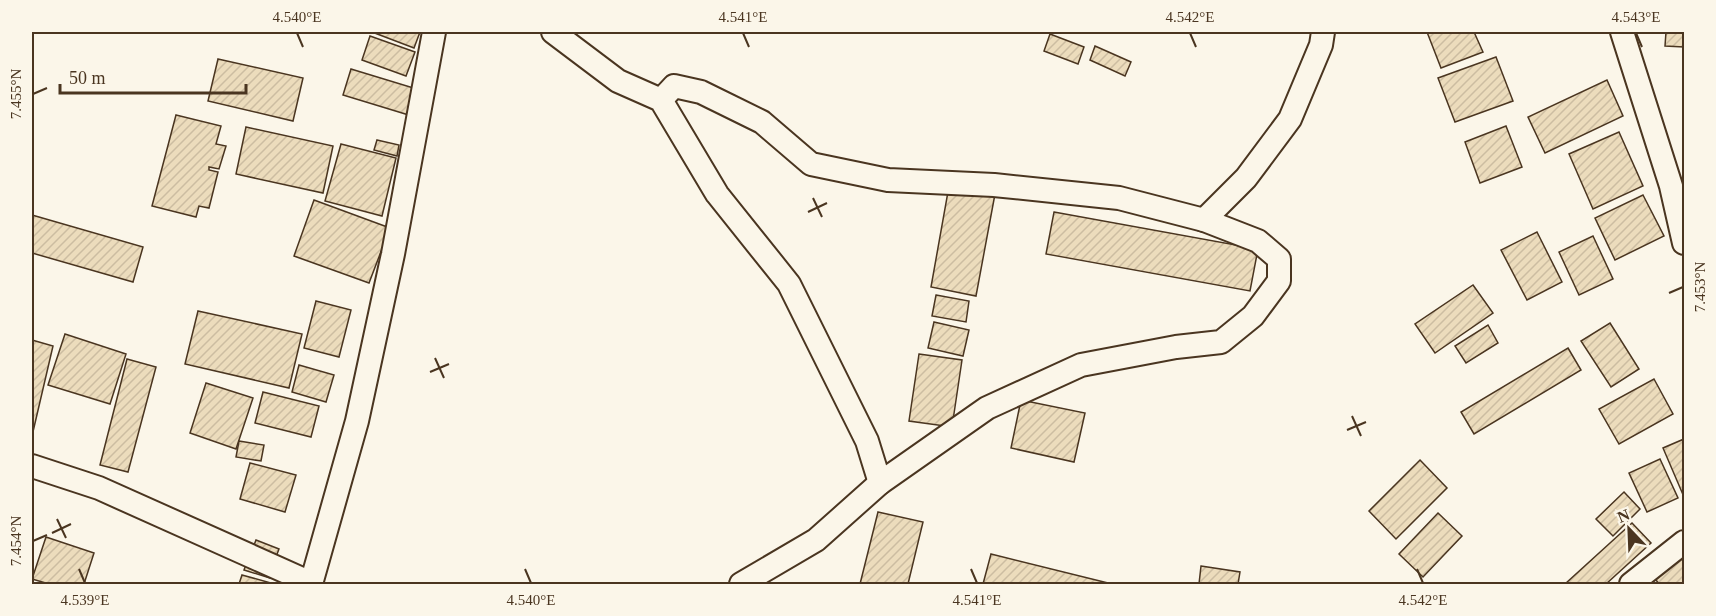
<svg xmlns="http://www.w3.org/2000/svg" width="1716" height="616" font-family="'Times New Roman',serif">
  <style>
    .building { fill: url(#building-hatch); stroke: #4a3520; stroke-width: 1.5 }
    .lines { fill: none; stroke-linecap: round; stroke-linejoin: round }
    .street-casing { stroke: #4a3520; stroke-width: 26 }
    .street { stroke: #fbf6e9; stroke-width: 22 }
    .ticks { fill: none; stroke: #4a3520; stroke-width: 2 }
    .neatline { fill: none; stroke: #4a3520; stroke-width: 2 }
    .ticks-label { font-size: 15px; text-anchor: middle; fill: #4a3520 }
  </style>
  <defs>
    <pattern id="building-hatch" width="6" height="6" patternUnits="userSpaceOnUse" patternTransform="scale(1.5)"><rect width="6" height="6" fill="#ecdcbc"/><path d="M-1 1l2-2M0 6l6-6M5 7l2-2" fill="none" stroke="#ccbda1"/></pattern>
  </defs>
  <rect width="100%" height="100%" fill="#fbf6e9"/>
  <g class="building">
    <path d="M372 32H420L414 48Z"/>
    <path d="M1427 32H1474L1483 52 1441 68Z"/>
    <path d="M1666 32H1684V47L1665 46Z"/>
    <path d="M1050 34 1084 47 1078 64 1044 51Z"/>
    <path d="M370 36 415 52 406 76 362 60Z"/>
    <path d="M1095 46 1131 62 1125 76 1090 60Z"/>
    <path d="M1496 57 1513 101 1455 122 1438 78Z"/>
    <path d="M218 59 303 78 293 121 208 101Z"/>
    <path d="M351 69 420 90 412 116 343 95Z"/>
    <path d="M1607 80 1623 116 1545 153 1528 117Z"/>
    <path d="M176 115 221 126 216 144 226 146 219 169 209 167V170L218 172 209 208 199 206 196 217 152 206Z"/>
    <path d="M1506 126 1522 167 1480 183 1465 142Z"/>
    <path d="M246 127 333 146 323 193 236 174Z"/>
    <path d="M1619 132 1643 186 1593 209 1569 154Z"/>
    <path d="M377 140 399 145 397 156 374 150Z"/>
    <path d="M341 144 396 158 382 216 325 201Z"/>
    <path d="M949 186 995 194 976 296 931 287Z"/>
    <path d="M1643 195 1664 236 1615 260 1595 218Z"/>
    <path d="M314 200 390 228 369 283 294 256Z"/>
    <path d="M1054 212 1258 249 1250 291 1046 254Z"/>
    <path d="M32 215 143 247 133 282 32 253Z"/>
    <path d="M1537 232 1562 282 1527 300 1501 250Z"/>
    <path d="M1593 236 1613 279 1579 295 1559 252Z"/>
    <path d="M1473 285 1493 313 1435 353 1415 324Z"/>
    <path d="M936 295 969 301 966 322 932 316Z"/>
    <path d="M316 301 351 310 339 357 304 348Z"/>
    <path d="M198 311 302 334 289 388 185 364Z"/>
    <path d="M934 322 969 330 963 356 928 348Z"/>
    <path d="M1610 323 1639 369 1611 387 1581 341Z"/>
    <path d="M1488 325 1498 343 1466 363 1455 346Z"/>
    <path d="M65 334 126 354 110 404 48 385Z"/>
    <path d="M32 340 53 346 32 436Z"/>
    <path d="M1568 348 1581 370 1474 434 1461 412Z"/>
    <path d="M919 354 962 360 952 427 909 421Z"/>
    <path d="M127 359 156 367 128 472 100 465Z"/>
    <path d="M299 365 334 375 326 402 292 392Z"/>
    <path d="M1654 379 1673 414 1619 444 1599 409Z"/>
    <path d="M206 383 253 398 236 449 190 433Z"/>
    <path d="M263 392 319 406 311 437 255 423Z"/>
    <path d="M1021 400 1085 413 1074 462 1011 448Z"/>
    <path d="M1684 439V497L1663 448Z"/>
    <path d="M239 441 264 445 261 461 236 457Z"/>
    <path d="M1660 459 1678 498 1647 512 1629 473Z"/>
    <path d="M1420 460 1447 488 1396 539 1369 511Z"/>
    <path d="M250 463 296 475 285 512 240 499Z"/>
    <path d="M1624 492 1640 509 1613 536 1596 519Z"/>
    <path d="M878 512 923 522 908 584H860Z"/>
    <path d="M1438 513 1462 536 1423 577 1399 554Z"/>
    <path d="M1632 523 1651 543 1606 584H1565Z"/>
    <path d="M46 537 94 553 84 584H49L32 579Z"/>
    <path d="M256 540 279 549 274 562 251 553Z"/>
    <path d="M991 554 1108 583 983 584Z"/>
    <path d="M1684 554V584H1659L1653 576Z"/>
    <path d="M247 562 272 570 270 578 244 570Z"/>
    <path d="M1201 566 1240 572 1238 584H1199Z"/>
    <path d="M242 575 271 583V584H239Z"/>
  </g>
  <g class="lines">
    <defs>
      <g id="street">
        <path d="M553 32 618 81 661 100 717 194 789 284 867 441 880 483"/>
        <path d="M1622 32 1671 186 1684 243"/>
        <path d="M661 100 674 86 701 92 762 122 811 164 888 180 994 185 1119 198 1204 220 1258 241 1279 259V281L1253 316 1221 342 1176 347 1081 365 987 408 880 483 816 540 741 584"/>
        <path d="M1204 220 1246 178 1290 119 1321 45 1323 32"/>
        <path d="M32 466 99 488 311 583"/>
        <path d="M311 584 357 421 393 254 434 32"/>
        <path d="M1631 584 1684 542"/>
      </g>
    </defs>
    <use href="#street" class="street-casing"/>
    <use href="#street" class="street"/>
  </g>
  <path class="ticks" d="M297 33 303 47M743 33 749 47M1190 33 1196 47M1636 33 1642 47M33 94 47 88M813 198 822 217M808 212 827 203M1669 293 1683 287M435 358 444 378M430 372 449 364M1352 416 1361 436M1347 430 1366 422M57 519 66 538M52 533 71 524M33 541 47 535M79 569 85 583M525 569 531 583M971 569 977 583M1417 569 1423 583"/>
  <rect width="1716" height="616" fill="none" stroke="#fbf6e9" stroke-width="66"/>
  <g transform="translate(1629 529) rotate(337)" stroke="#fbf6e9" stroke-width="4.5" paint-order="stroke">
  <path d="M0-4.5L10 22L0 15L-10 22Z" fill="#4a3520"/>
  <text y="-9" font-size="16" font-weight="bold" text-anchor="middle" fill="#4a3520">N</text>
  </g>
  <path d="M60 84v9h186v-9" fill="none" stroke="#4a3520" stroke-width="3"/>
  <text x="69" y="84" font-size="18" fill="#4a3520" stroke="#fbf6e9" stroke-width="4.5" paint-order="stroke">50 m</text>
  <rect x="33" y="33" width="1650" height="550" class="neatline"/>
  <g class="ticks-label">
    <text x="297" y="22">4.540°E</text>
    <text x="743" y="22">4.541°E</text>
    <text x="1190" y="22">4.542°E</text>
    <text x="1636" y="22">4.543°E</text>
    <text transform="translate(16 94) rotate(-90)" y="5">7.455°N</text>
    <text transform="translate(1700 287) rotate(-90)" y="5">7.453°N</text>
    <text transform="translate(16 541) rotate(-90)" y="5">7.454°N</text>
    <text x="85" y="605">4.539°E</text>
    <text x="531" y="605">4.540°E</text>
    <text x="977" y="605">4.541°E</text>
    <text x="1423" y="605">4.542°E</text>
  </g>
</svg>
